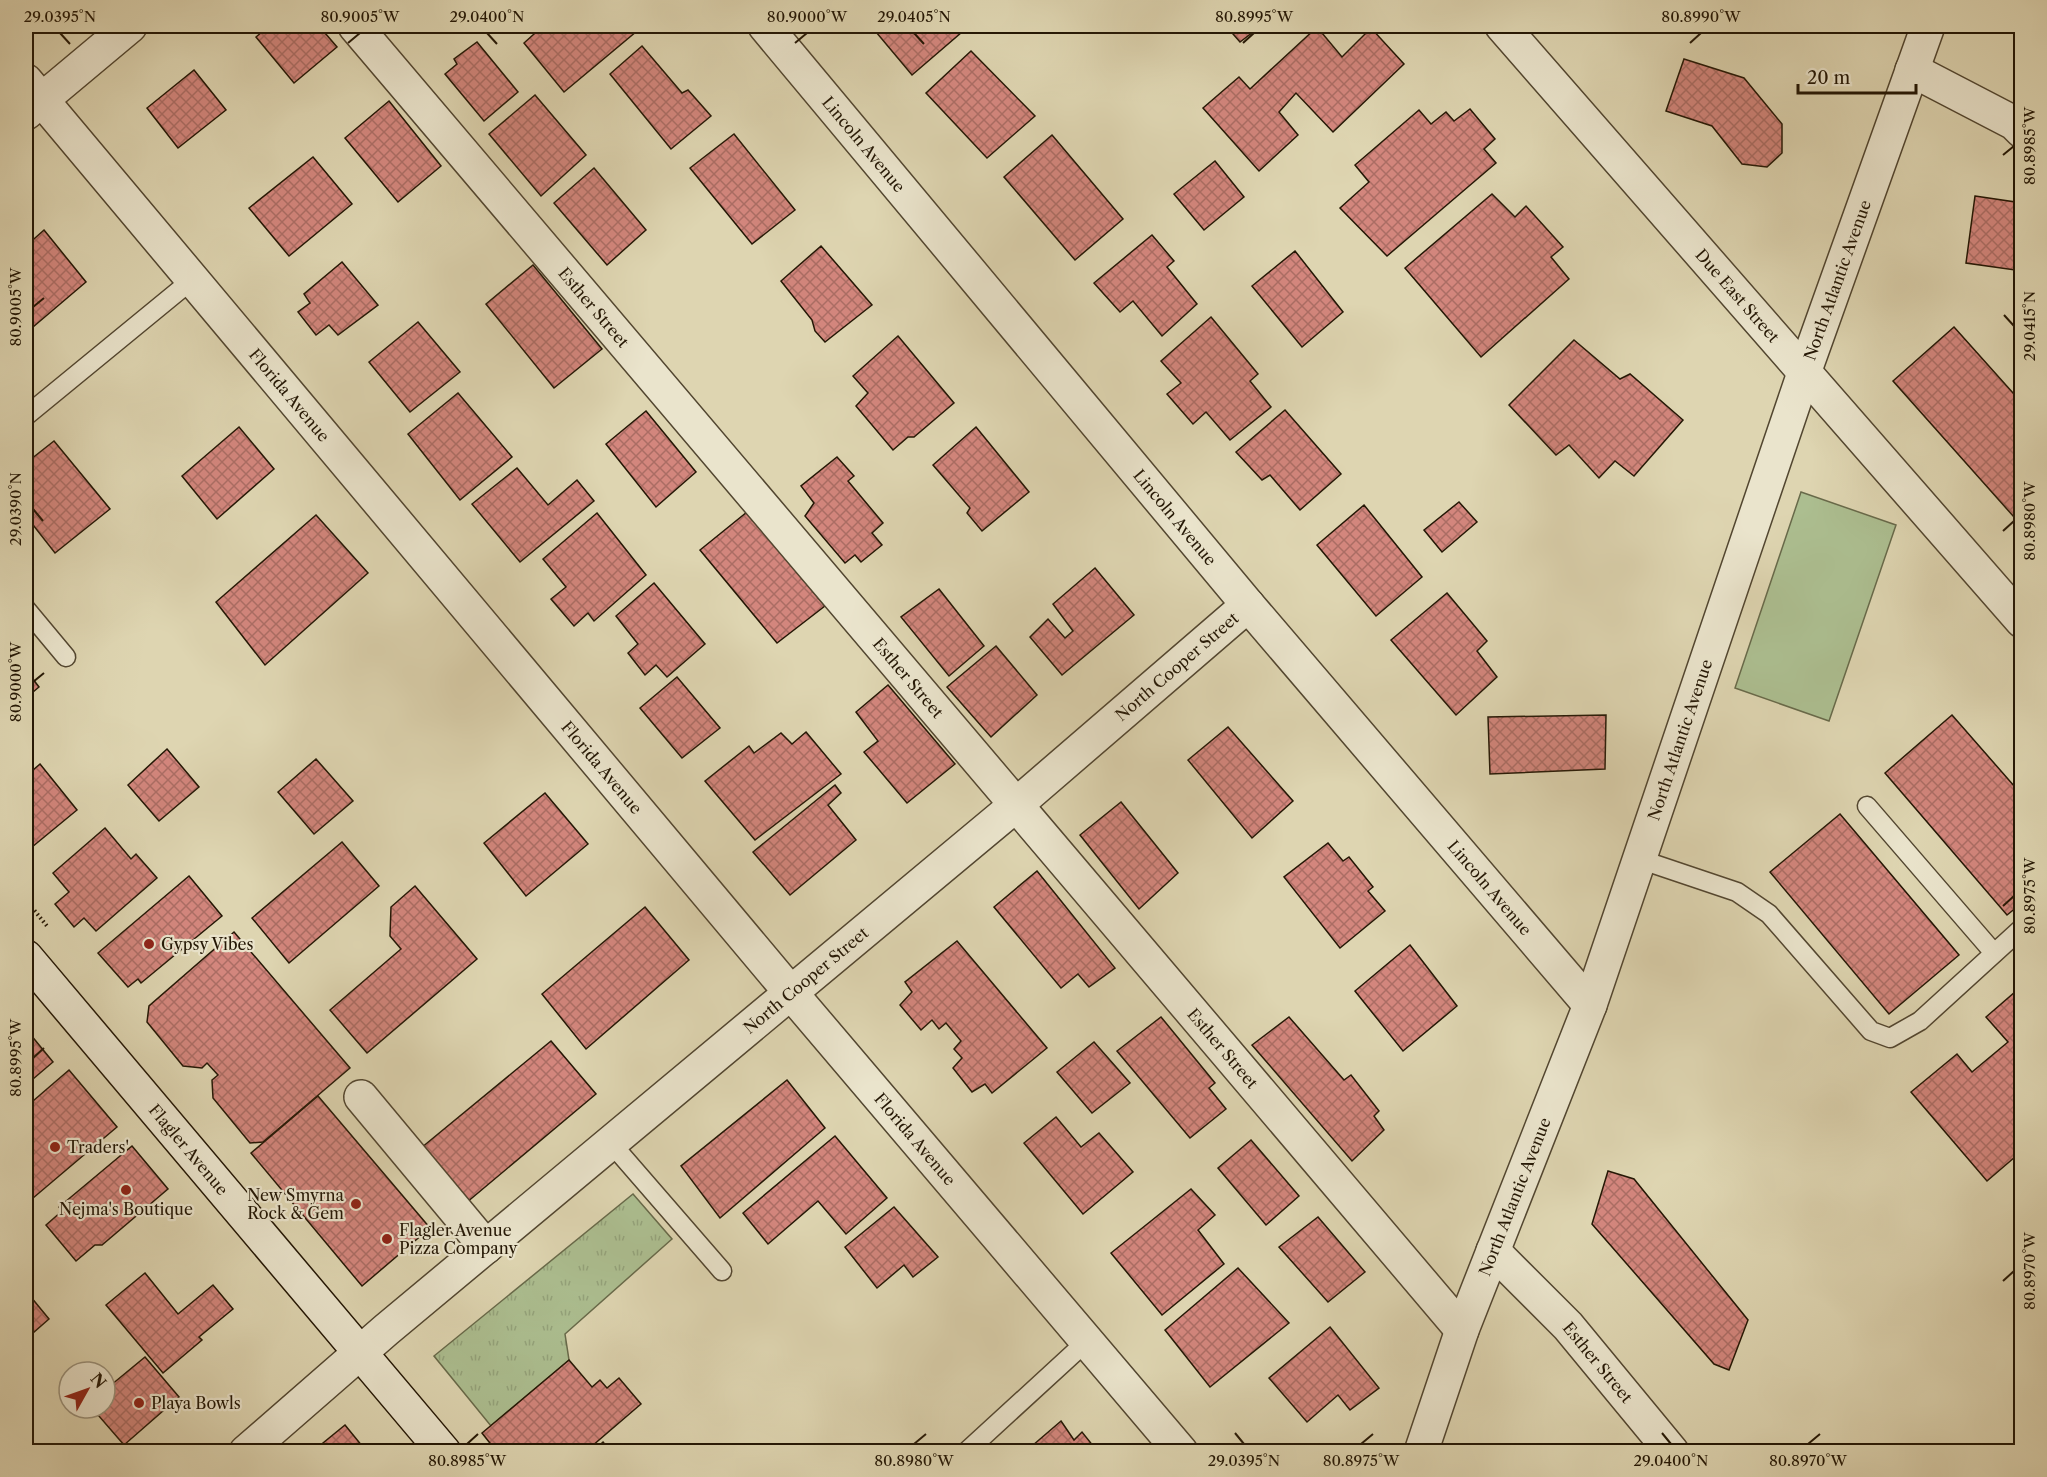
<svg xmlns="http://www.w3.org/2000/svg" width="2047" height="1477" font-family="'Libre Caslon Text',serif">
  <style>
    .grass { fill: url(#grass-tufts); stroke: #686a4a; stroke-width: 1.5 }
    .pitch { fill: #acbe90; stroke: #686a4a; stroke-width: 1.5 }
    .building { fill: url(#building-cross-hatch); stroke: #241705; stroke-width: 1.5 }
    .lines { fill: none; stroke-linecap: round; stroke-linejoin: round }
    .lane-casing { stroke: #524630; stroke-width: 21 }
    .street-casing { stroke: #524630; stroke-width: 36 }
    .secondary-casing { stroke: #241705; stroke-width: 36 }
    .path { stroke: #241705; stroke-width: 4; stroke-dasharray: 1.5 3; stroke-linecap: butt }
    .lane { stroke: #eae4cc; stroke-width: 18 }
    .street { stroke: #eae4cc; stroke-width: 33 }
    .secondary { stroke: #eae4cc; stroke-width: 33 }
    .ticks { fill: none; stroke: #241705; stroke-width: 2 }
    .poi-dot { fill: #8f2418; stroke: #eae4cc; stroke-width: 2 }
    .labels { text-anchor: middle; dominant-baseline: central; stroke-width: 4.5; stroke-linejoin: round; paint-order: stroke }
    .street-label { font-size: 16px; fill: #241705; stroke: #eae4cc }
    .poi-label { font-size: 16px; fill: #241705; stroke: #eae4cc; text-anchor: start }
    .neatline { fill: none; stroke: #241705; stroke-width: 2 }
    .ticks-label { font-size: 15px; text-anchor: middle; fill: #241705 }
  </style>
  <defs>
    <pattern id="grass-tufts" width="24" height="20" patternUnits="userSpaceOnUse" patternTransform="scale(1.5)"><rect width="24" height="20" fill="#acbe90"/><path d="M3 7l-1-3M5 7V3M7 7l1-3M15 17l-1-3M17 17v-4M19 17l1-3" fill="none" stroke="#94a37b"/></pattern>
    <pattern id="building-cross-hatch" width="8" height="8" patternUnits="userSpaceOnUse" patternTransform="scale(1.5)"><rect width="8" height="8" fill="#d3867d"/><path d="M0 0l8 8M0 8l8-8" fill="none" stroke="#ab6d64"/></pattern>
  </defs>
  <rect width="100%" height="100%" fill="#ded5b1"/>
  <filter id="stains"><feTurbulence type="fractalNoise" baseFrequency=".00333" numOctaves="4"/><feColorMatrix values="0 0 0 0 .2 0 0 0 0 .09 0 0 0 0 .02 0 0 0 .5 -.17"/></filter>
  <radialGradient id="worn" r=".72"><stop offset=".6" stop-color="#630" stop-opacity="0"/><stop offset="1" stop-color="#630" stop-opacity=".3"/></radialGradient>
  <path class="grass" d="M633 1194 672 1239 565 1334 569 1360 491 1426 434 1356Z"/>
  <path class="pitch" d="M1801 492 1896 525 1829 721 1735 688Z"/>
  <g class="building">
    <path d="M269 26H319L337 47 294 83 256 37Z"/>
    <path d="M543 26H643L564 92 524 43Z"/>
    <path d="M871 26H969L912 75Z"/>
    <path d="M1226 26H1261L1240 42Z"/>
    <path d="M1317 27 1342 57 1371 28 1404 64 1333 132 1296 93 1279 112 1298 135 1259 171 1203 108 1239 77 1250 89Z"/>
    <path d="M477 42 518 92 484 121 445 74 457 64 454 59Z"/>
    <path d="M642 46 682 93 688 90 711 116 671 149 610 74Z"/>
    <path d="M971 51 1035 116 987 158 926 93Z"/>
    <path d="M1684 59 1744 78 1782 124V153L1767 167 1742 164 1712 126 1666 111Z"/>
    <path d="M194 70 226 110 178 148 147 108Z"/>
    <path d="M535 95 586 155 541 196 489 134Z"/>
    <path d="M389 101 441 166 398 202 345 138Z"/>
    <path d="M1470 109 1495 139 1484 149 1496 163 1387 256 1340 208 1369 182 1355 165 1419 110 1431 124 1446 112 1454 121Z"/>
    <path d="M734 134 795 210 752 244 690 168Z"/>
    <path d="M1052 135 1123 219 1075 260 1004 177Z"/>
    <path d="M313 157 352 204 289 256 249 208Z"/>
    <path d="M1215 161 1244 197 1204 230 1174 194Z"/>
    <path d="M594 168 646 230 607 265 554 203Z"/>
    <path d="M1492 194 1515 217 1526 206 1563 247 1551 257 1569 279 1481 357 1405 268Z"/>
    <path d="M1975 196 2022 203V271L1966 263Z"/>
    <path d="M44 230 86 282 26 333V246Z"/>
    <path d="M1152 235 1174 261 1167 267 1197 304 1162 336 1133 301 1120 312 1094 283Z"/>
    <path d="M821 246 872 305 825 342 815 331 812 320 781 281Z"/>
    <path d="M1295 251 1343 312 1302 347 1252 286Z"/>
    <path d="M342 262 378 305 338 335 329 325 316 335 298 312 310 303 304 294Z"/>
    <path d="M533 265 602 349 554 388 486 304Z"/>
    <path d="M1211 317 1258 374 1250 381 1271 407 1230 440 1206 412 1193 424 1167 394 1181 383 1161 361Z"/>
    <path d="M418 322 460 372 410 412 369 362Z"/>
    <path d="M1954 327 2022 403V526L1893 381Z"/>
    <path d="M898 336 954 403 914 437H908L893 450 856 406 868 393 853 376Z"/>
    <path d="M1574 340 1620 379 1630 374 1683 420 1634 476 1615 461 1599 478 1569 445 1556 455 1509 405Z"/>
    <path d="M458 393 512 457 460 500 408 434Z"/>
    <path d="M1285 410 1341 474 1300 510 1270 475 1262 480 1236 452Z"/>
    <path d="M646 411 696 472 656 507 606 444Z"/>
    <path d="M239 427 274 469 217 519 182 476Z"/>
    <path d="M976 427 1029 492 982 531 967 513 970 508 933 465Z"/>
    <path d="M54 441 110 509 55 553 26 516V463Z"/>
    <path d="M837 457 854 476 848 481 883 523 872 533 882 545 861 562 855 555 845 563 805 516 814 503 801 486Z"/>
    <path d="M517 468 548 505 577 480 594 501 520 562 472 504Z"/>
    <path d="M1459 502 1477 522 1442 552 1424 530Z"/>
    <path d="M1364 505 1422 577 1376 616 1317 545Z"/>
    <path d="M747 512 825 606 777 643 700 550Z"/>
    <path d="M597 513 646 575 594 621 588 613 574 626 551 599 566 587 543 559Z"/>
    <path d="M316 515 368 573 265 665 216 602Z"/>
    <path d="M1095 568 1134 615 1062 675 1030 637 1048 619 1065 638 1073 631 1053 604Z"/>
    <path d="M654 583 705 644 667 677 656 665 645 675 628 653 638 644 616 616Z"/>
    <path d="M939 589 984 646 949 676 901 617Z"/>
    <path d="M1447 593 1487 641 1477 651 1497 677 1456 715 1391 640Z"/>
    <path d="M996 646 1037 695 991 737 947 687Z"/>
    <path d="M26 670 39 687 26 698Z"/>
    <path d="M677 677 720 728 682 758 640 708Z"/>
    <path d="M888 685 955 764 907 803 864 752 878 741 856 712Z"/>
    <path d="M1606 715 1605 769 1490 774 1488 717Z"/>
    <path d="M1952 715 2022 795V903L2007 915 1885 773Z"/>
    <path d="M1228 727 1293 801 1252 838 1188 760Z"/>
    <path d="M806 732 841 774 755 840 705 781 749 746 754 753 781 733 792 744Z"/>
    <path d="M167 749 199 787 159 821 128 785Z"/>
    <path d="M316 759 353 801 314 834 278 792Z"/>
    <path d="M40 764 77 810 26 852V776Z"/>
    <path d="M835 785 841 793 828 805 856 840 790 895 753 852Z"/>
    <path d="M545 793 588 844 526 896 484 843Z"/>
    <path d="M1121 802 1178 873 1139 909 1080 835Z"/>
    <path d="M1840 814 1959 955 1889 1014 1770 872Z"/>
    <path d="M105 828 131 859 136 854 157 878 96 931 84 918 74 927 55 904 69 892 53 873Z"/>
    <path d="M342 842 379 886 289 963 252 918Z"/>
    <path d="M1328 843 1343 861 1349 857 1373 887 1368 891 1385 911 1340 948 1284 877Z"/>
    <path d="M1037 871 1115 968 1089 987 1078 974 1061 988 994 907Z"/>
    <path d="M189 876 222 916 141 983 138 979 128 987 98 953Z"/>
    <path d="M415 886 477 959 367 1053 330 1010 401 949 390 936 391 907Z"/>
    <path d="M645 907 689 960 586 1049 542 994Z"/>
    <path d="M234 932 350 1068 263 1142 250 1143 213 1098 212 1080 218 1075 207 1063 202 1068 183 1066 147 1022 149 1006Z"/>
    <path d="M957 941 1047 1048 992 1093 985 1084 972 1092 953 1068 962 1058 954 1049 961 1041 946 1023 939 1029 932 1020 921 1030 900 1005 912 992 905 982Z"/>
    <path d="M1410 945 1457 1006 1403 1051 1355 991Z"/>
    <path d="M2022 986V1151L1987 1181 1911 1092 1957 1054 1972 1072 2008 1042 1986 1017Z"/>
    <path d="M1161 1017 1215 1083 1209 1088 1226 1109 1190 1138 1117 1051Z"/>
    <path d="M1289 1017 1344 1080 1351 1075 1379 1111 1374 1116 1384 1130 1352 1161 1252 1045Z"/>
    <path d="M26 1029 53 1062 26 1085Z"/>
    <path d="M551 1041 596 1094 466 1203 421 1148Z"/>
    <path d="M1094 1042 1130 1083 1092 1113 1057 1072Z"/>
    <path d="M69 1070 117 1127 26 1204V1107Z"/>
    <path d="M787 1080 825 1128 720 1218 681 1166Z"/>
    <path d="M318 1096 430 1228 362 1286 251 1153Z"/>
    <path d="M1056 1117 1081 1147 1099 1133 1133 1172 1083 1214 1024 1143Z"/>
    <path d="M835 1136 887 1198 846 1234 818 1201 768 1244 743 1213Z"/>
    <path d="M1251 1140 1299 1196 1266 1225 1218 1168Z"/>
    <path d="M132 1146 168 1189 102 1245H95L76 1261 46 1225 62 1211 59 1207Z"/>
    <path d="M1608 1171 1634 1179 1748 1320 1729 1370 1714 1364 1592 1224Z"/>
    <path d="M1191 1189 1215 1215 1198 1230 1224 1264 1162 1315 1111 1253Z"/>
    <path d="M894 1207 938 1257 913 1277 904 1265 877 1288 845 1247Z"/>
    <path d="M1318 1217 1365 1272 1328 1302 1279 1247Z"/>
    <path d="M1238 1268 1289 1323 1210 1387 1165 1330Z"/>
    <path d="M145 1273 178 1314 213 1285 233 1309 199 1337 202 1340 163 1373 106 1305Z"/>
    <path d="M26 1291 49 1319 26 1339Z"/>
    <path d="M1330 1327 1379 1388 1350 1410 1338 1395 1307 1422 1269 1378Z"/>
    <path d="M145 1357 179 1397 124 1445 92 1408H105V1390Z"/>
    <path d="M569 1360 592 1387 600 1380 607 1388 619 1378 641 1404 585 1452H497L482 1433Z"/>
    <path d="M1061 1421 1074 1440 1082 1432 1098 1452H1025Z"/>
    <path d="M345 1425 367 1452H312Z"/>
    <path d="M603 1442 611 1452H592Z"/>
  </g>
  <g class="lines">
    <defs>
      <g id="lane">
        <path d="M26 416 193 279"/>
        <path d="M26 609 66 657"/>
        <path d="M1867 806 1994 953"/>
        <path d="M1639 859 1737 892 1769 914 1871 1031 1890 1038 1920 1021 2022 928"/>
        <path d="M611 1143 722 1271"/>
        <path d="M966 1452 1087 1341"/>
      </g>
      <g id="street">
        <path id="s1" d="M355 26 1462 1330"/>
        <path id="s2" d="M765 26 1248 605 1590 1005"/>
        <path id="s3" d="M1502 26 2022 621"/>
        <path d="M1912 70 2014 123 2022 131"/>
        <path id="s4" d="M26 81 791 993 1181 1452"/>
        <path d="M26 113 130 26"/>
        <path d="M361 1097 486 1247"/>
        <path id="s5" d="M1493 1251 1568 1326 1672 1452"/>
        <path id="s6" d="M246 1452 386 1330 1016 805 1248 605"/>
        <path id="s7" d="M1421 1452 1462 1330 1590 1005 1804 373 1928 26"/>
      </g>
      <g id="secondary">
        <path id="s8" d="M26 957 444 1452"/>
      </g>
    </defs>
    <use href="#lane" class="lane-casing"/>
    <use href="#street" class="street-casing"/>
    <use href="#secondary" class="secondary-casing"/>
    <path class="path" d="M26 900 47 926"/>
    <use href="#lane" class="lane"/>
    <use href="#street" class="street"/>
    <use href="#secondary" class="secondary"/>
  </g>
  <path class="ticks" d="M60 33 70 44M487 33 497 44M914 33 924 44M348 43 360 33M795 43 807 33M1243 43 1254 33M1690 43 1701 33M2003 155 2014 146M33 307 44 298M2004 315 2014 326M33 509 43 521M2003 531 2014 521M33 682 44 673M2003 906 2014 896M33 1058 44 1048M2003 1281 2014 1271M1235 1433 1244 1444M1662 1433 1671 1444M467 1444 478 1434M914 1444 926 1434M1361 1444 1373 1434M1808 1444 1820 1434"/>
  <g class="poi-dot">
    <circle cx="149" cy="944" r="6"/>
    <circle cx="55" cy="1147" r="6"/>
    <circle cx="126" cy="1190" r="6"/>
    <circle cx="356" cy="1204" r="6"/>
    <circle cx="387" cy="1239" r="6"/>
    <circle cx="139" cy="1403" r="6"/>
  </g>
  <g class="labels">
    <g class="street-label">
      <text stroke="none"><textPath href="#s2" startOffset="154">Lincoln Avenue</textPath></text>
      <text stroke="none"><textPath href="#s7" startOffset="1244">North Atlantic Avenue</textPath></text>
      <text stroke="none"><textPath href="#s3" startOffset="358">Due East Street</textPath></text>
      <text stroke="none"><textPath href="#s1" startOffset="369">Esther Street</textPath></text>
      <text stroke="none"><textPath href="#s4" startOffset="410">Florida Avenue</textPath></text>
      <text stroke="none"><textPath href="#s2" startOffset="640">Lincoln Avenue</textPath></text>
      <text stroke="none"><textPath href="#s6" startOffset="1218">North Cooper Street</textPath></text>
      <text stroke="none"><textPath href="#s1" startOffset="855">Esther Street</textPath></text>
      <text stroke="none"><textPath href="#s7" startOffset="758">North Atlantic Avenue</textPath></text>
      <text stroke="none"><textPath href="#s4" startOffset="896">Florida Avenue</textPath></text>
      <text stroke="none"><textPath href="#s2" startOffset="1126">Lincoln Avenue</textPath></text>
      <text stroke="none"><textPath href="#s6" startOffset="732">North Cooper Street</textPath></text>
      <text stroke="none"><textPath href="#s1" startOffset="1341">Esther Street</textPath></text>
      <text stroke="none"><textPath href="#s4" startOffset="1382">Florida Avenue</textPath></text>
      <text stroke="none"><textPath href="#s8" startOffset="252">Flagler Avenue</textPath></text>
      <text stroke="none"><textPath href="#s7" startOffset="272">North Atlantic Avenue</textPath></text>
      <text stroke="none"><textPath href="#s5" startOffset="153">Esther Street</textPath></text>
    </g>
    <g class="poi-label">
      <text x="161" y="944">Gypsy Vibes</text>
      <text x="67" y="1147">Traders'</text>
      <text x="344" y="1195" text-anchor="end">New Smyrna<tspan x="344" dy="18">Rock &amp; Gem</tspan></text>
      <text x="126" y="1209" text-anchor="middle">Nejma's Boutique</text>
      <text x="399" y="1230">Flagler Avenue<tspan x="399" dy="18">Pizza Company</tspan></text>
      <text x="151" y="1403">Playa Bowls</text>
    </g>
  </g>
  <rect width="2047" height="1477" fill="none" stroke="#ded5b1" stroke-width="66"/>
  <g transform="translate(87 1390) rotate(50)"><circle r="28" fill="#eae4cc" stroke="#9b927c" stroke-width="1.5"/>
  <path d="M0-4.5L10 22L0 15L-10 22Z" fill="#8f2418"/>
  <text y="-9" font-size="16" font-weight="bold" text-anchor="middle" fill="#241705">N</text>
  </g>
  <path d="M1798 84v9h118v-9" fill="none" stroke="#241705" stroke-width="3"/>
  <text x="1807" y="84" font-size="18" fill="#241705" stroke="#eae4cc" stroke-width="4.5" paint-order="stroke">20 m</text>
  <rect x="33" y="33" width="1981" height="1411" class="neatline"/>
  <g class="ticks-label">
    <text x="60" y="22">29.0395°N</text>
    <text x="360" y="22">80.9005°W</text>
    <text x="487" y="22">29.0400°N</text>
    <text x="807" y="22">80.9000°W</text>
    <text x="914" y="22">29.0405°N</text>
    <text x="1254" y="22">80.8995°W</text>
    <text x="1701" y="22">80.8990°W</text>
    <text transform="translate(2030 146) rotate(-90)" y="5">80.8985°W</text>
    <text transform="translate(16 307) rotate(-90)" y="5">80.9005°W</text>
    <text transform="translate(2030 326) rotate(-90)" y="5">29.0415°N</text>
    <text transform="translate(16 509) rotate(-90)" y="5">29.0390°N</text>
    <text transform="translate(2030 521) rotate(-90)" y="5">80.8980°W</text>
    <text transform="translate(16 682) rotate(-90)" y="5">80.9000°W</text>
    <text transform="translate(2030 896) rotate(-90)" y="5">80.8975°W</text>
    <text transform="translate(16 1058) rotate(-90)" y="5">80.8995°W</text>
    <text transform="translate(2030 1271) rotate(-90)" y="5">80.8970°W</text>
    <text x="467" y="1466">80.8985°W</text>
    <text x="914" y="1466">80.8980°W</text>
    <text x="1244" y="1466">29.0395°N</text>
    <text x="1361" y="1466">80.8975°W</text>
    <text x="1671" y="1466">29.0400°N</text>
    <text x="1808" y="1466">80.8970°W</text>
  </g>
  <rect width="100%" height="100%" filter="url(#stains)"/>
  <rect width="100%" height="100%" fill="url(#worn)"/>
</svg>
